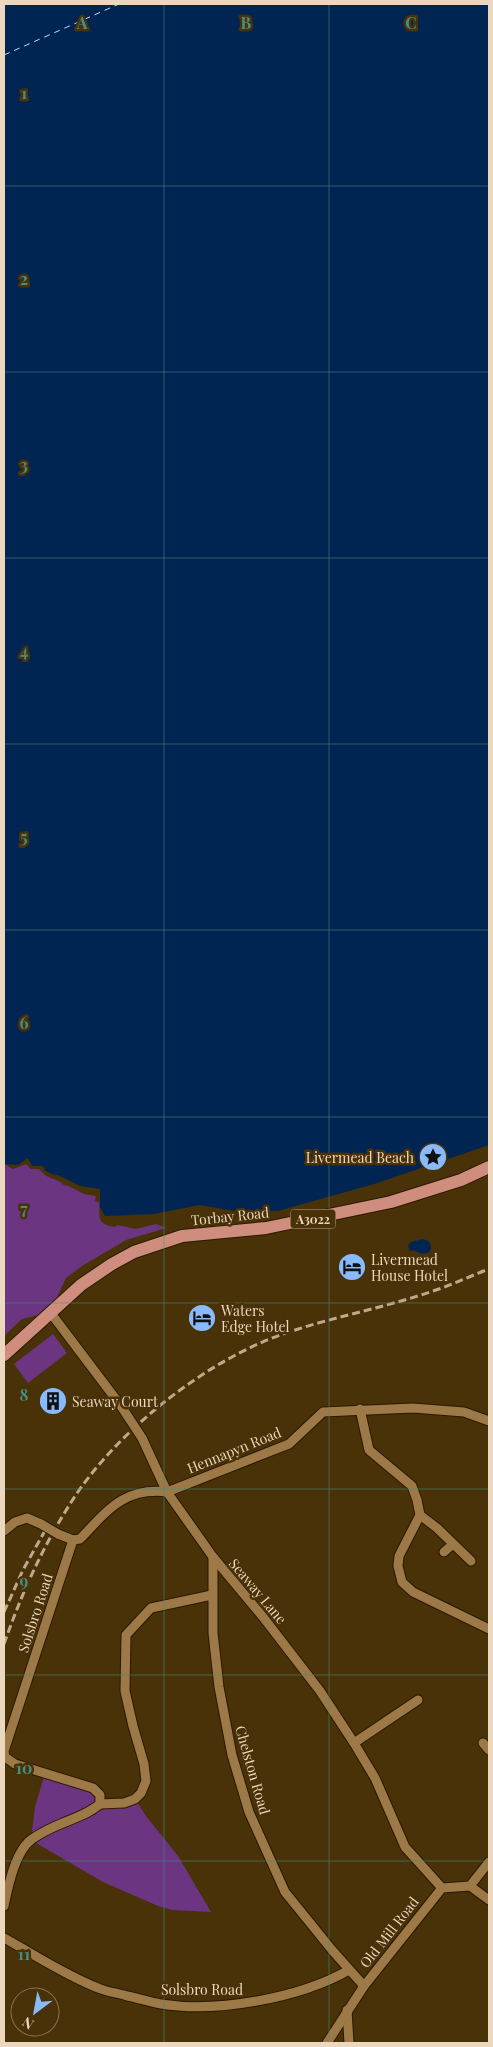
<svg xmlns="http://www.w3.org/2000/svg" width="493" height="2047" font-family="'Playfair Display',serif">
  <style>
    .green { fill: #6b3581 }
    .water { fill: #002552 }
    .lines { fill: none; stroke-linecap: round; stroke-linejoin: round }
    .ferry { stroke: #cbdcf4; stroke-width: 1; stroke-dasharray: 6 5; stroke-linecap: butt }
    .street-casing { stroke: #2b1a01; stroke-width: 11 }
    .primary-casing { stroke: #2b1a01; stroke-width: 14 }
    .street { stroke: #9c7947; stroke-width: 9 }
    .primary { stroke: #cf8d7d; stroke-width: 12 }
    .rail { stroke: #bea98b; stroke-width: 3; stroke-dasharray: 8 4; stroke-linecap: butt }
    .street-bridge-casing { stroke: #2b1a01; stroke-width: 11; stroke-linecap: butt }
    .street-bridge { stroke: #9c7947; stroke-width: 9 }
    .grid { fill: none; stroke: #468e82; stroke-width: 1; stroke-opacity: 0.55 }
    .labels { text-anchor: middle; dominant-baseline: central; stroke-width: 5; stroke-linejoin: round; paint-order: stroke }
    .shield { fill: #493108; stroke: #bba688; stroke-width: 1 }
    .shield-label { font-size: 12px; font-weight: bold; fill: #ecd8bf }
    .poi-label { font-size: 14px; fill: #ecd8bf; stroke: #493108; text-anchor: start }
    .street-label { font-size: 14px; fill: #ecd8bf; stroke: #493108 }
    .grid-label { font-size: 16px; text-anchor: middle; font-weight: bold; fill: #468e82; stroke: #493108; stroke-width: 5; stroke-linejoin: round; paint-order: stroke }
  </style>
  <rect width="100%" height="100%" fill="#493108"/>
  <g class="green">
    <path d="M4 1164 13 1169 26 1164 31 1169H39C49 1181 56 1177 64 1185L69 1186 84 1194 96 1196 95 1201 99 1202C100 1218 96 1223 114 1227L118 1225 136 1229 156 1224 166 1228 126 1240 82 1266 66 1278 50 1312 22 1319 4 1336Z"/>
    <path d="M53 1334 67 1353 28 1383 14 1364Z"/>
    <path d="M45 1773 93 1788 100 1804 135 1799 146 1816 178 1856 211 1912 172 1910 158 1906 103 1882 31 1840 35 1807Z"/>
  </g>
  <g class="water">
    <path d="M4 4H489V1145L374 1184 278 1211H235L199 1205 154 1214 105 1216 100 1207V1189L80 1186 58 1175H54L44 1170 45 1168 42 1166H32L28 1158 18 1165 4 1164Z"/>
    <path d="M423 1239C429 1241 431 1243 431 1249L428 1253 422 1254 413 1250 410 1251 408 1246 411 1242Z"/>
  </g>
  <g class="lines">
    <path class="ferry" d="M4 55 119 4"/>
    <defs>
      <g id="street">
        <path d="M50 1312 121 1406"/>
        <path d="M360 1409 369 1450 412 1486 417 1500 420 1515 399 1556 398 1566 402 1582 413 1592 489 1629"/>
        <path d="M142 1438 167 1492 213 1557 263 1617 320 1691 354 1743 375 1778 405 1847 442 1888"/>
        <path d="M420 1515 437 1528 471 1561"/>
        <path d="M4 1531 15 1522 27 1518 41 1524"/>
        <path d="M58 1534 73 1540 80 1539C107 1511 124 1487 167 1492L289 1444 323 1412 413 1408 464 1412 489 1421"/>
        <path d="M73 1540 4 1751 5 1757 15 1764 93 1788 100 1795V1804"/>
        <path d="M444 1552 453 1544"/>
        <path d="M213 1557V1633L219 1687 232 1755 249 1812 285 1892 332 1950 364 1986"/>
        <path d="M354 1743 418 1700"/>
        <path d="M483 1743 489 1750"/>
        <path d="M100 1804 124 1803 135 1799 141 1793 146 1781 144 1764 133 1726 125 1691 126 1635 151 1608 212 1595"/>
        <path d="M470 1886 489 1900"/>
        <path d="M4 1906C8 1887 15 1851 32 1839 41 1833 53 1827 63 1823 77 1817 88 1814 100 1804"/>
        <path d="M4 1938C35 1955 65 1975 98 1988 107 1992 118 1993 127 1996 138 1998 149 2002 161 2004 217 2013 300 1998 349 1970"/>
        <path d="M347 2010 349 2043"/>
        <path d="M327 2043 364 1986 442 1888 470 1886 489 1862"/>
      </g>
      <path id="primary" d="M4 1355 81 1285 112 1264 134 1252 182 1236 266 1228 391 1202 461 1180 489 1167"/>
    </defs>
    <use href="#street" class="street-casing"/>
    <use href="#primary" class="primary-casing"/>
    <use href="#street" class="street"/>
    <use href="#primary" class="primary"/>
    <g class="rail">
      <path d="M4 1612 23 1570 47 1527"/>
      <path d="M4 1644C21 1595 42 1548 70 1504 114 1433 205 1361 283 1334 332 1317 384 1308 433 1291 452 1285 470 1276 489 1269"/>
    </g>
    <defs>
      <g id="street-bridge">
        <path d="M121 1406 142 1438"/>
        <path d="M41 1524 58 1534"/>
      </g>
    </defs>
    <use href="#street-bridge" class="street-bridge-casing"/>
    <use href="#street-bridge" class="street-bridge"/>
  </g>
  <path class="grid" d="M164 4V2043M329 4V2043M4 186H489M4 372H489M4 558H489M4 744H489M4 930H489M4 1117H489M4 1303H489M4 1489H489M4 1675H489M4 1861H489"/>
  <defs>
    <symbol id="sight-disc" viewBox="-11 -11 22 22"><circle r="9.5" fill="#88bafc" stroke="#493108"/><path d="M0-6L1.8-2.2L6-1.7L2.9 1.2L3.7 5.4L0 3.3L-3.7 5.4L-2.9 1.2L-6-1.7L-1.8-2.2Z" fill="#111"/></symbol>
    <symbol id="hotel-disc" viewBox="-11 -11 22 22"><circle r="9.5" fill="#88bafc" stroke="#493108"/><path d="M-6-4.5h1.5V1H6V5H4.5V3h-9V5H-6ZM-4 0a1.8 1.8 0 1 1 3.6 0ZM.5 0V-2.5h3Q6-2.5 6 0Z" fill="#111"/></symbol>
    <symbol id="building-disc" viewBox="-11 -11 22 22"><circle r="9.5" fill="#88bafc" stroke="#493108"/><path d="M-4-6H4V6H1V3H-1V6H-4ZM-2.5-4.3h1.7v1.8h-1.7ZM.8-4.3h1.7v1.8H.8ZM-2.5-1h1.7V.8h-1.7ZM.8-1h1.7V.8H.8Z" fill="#111"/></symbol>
  </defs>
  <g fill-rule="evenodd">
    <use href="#sight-disc" x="417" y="1141" width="32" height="32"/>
    <use href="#hotel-disc" x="336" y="1251" width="32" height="32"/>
    <use href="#hotel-disc" x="186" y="1302" width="32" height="32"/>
    <use href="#building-disc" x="37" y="1385" width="32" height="32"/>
  </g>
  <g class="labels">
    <rect class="shield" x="290.5" y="1209.5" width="45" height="19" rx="4"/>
    <g class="shield-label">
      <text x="313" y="1219">A3022</text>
    </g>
    <g class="poi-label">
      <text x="414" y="1157" text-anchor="end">Livermead Beach</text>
      <text x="371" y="1259">Livermead<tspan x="371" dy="16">House Hotel</tspan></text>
      <text x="221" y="1310">Waters<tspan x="221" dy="16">Edge Hotel</tspan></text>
      <text x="72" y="1401">Seaway Court</text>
    </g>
    <g class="street-label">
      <text transform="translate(230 1216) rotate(-6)">Torbay Road</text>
      <text transform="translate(234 1450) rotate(-22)">Hennapyn Road</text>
      <text transform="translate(258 1591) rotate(50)">Seaway Lane</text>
      <text transform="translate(35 1613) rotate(-72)">Solsbro Road</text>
      <text transform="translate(253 1770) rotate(74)">Chelston Road</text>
      <text transform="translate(389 1932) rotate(-52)">Old Mill Road</text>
      <text x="202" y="1989">Solsbro Road</text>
    </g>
  </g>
  <g class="grid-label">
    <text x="82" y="29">A</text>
    <text x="246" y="29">B</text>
    <text x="411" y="29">C</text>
    <text x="24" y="99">1</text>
    <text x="24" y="285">2</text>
    <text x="24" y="471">3</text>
    <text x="24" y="657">4</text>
    <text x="24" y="843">5</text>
    <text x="24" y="1029">6</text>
    <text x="24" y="1215">7</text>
    <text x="24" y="1401">8</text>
    <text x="24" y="1587">9</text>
    <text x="24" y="1774">10</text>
    <text x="24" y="1960">11</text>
  </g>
  <rect width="493" height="2047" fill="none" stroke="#ecd8bf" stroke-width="10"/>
  <g transform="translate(35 2012) rotate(212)"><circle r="24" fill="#493108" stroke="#8a7451"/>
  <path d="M0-4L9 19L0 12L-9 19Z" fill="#88bafc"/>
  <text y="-8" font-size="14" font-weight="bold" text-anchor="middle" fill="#ecd8bf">N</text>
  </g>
</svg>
